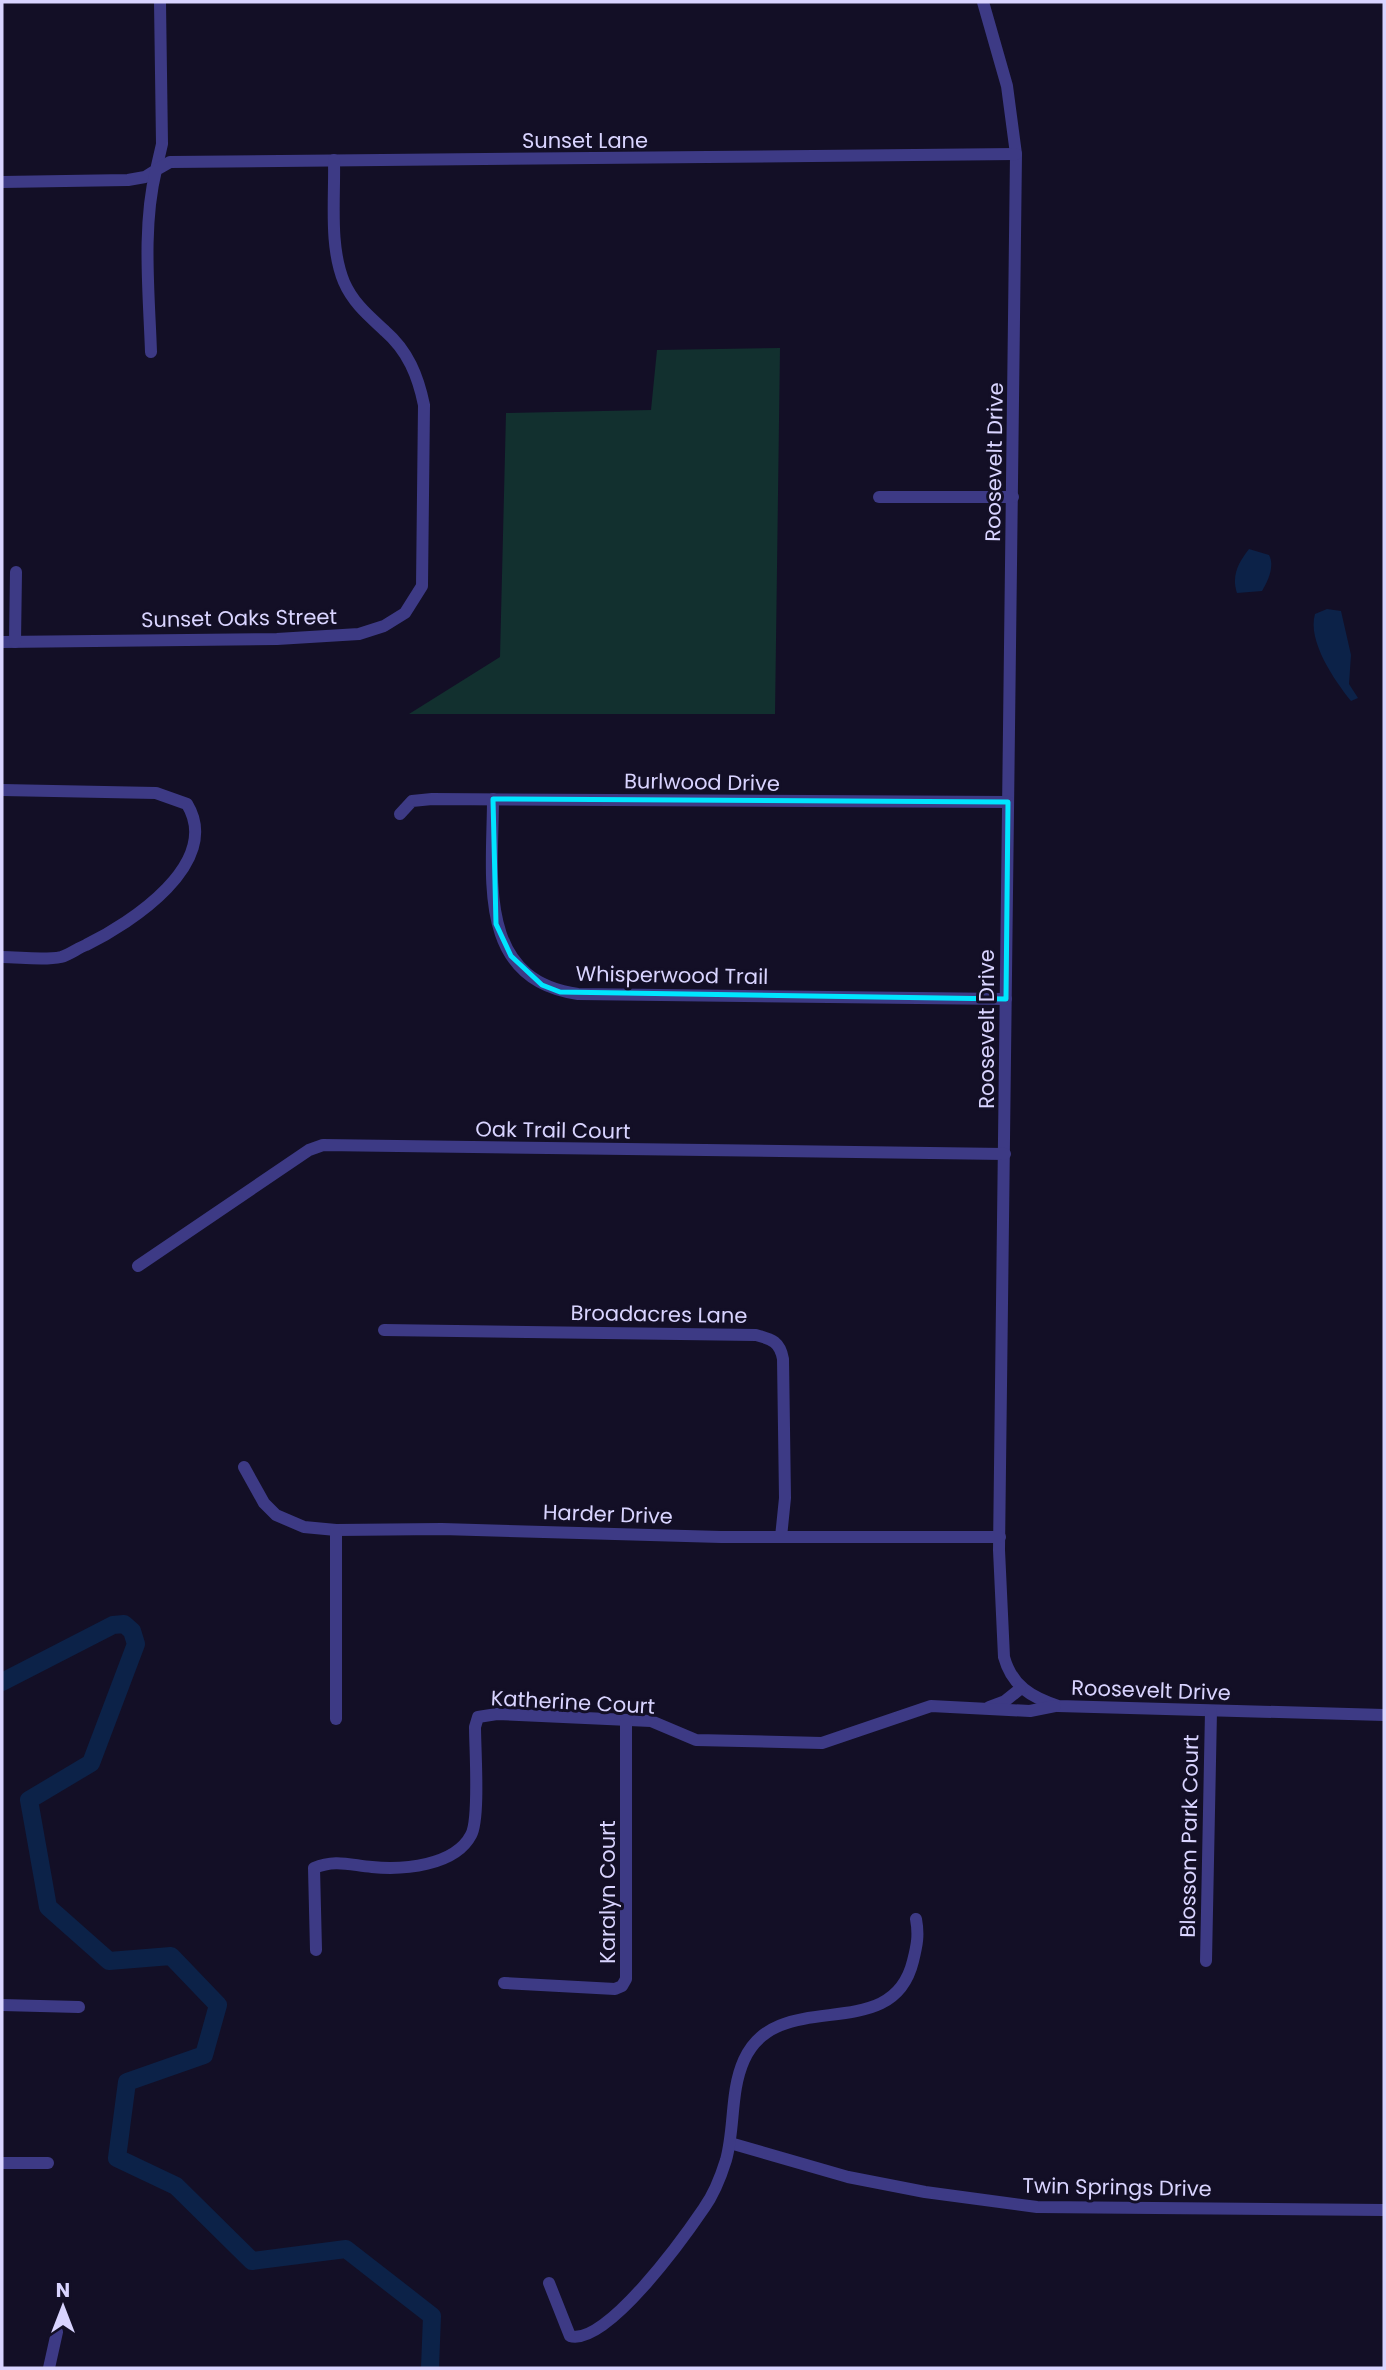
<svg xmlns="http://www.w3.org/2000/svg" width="1386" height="2370" font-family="Poppins,sans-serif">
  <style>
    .green { fill: #12302f }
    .water { fill: #0c2248 }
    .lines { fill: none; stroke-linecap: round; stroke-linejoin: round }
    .river { stroke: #0c2248; stroke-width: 18 }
    .minor { stroke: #3d3a85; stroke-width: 12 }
    .marked { fill: none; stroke: #00e5ff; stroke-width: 5; stroke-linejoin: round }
    .labels { text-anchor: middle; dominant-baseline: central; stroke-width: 6; stroke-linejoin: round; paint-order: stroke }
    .street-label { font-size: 21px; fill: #d9d4ff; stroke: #130f26 }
  </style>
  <rect width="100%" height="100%" fill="#130f26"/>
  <path class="green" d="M780 348 775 714H409L500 657 506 413 651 410 657 350Z"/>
  <g class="water">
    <path d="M1249 549 1269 555C1275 566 1268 581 1262 591L1237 593C1231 575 1239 562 1249 549Z"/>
    <path d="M1327 609 1341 611 1351 655 1349 684 1358 698 1351 701C1335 681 1307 641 1315 614Z"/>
  </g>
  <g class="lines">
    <path class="river" d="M2 1682 113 1625 124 1624 132 1631 136 1644 91 1763 29 1800 48 1907 109 1961 171 1956 218 2005 204 2055 127 2082 117 2158 176 2186 252 2261 346 2249 432 2316 430 2368"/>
    <g class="minor">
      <path d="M983 2 1007 86 1016 154 999 1550 1004 1657C1012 1686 1031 1697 1058 1706L1384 1715"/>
      <path d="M2 182 128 180 145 177 156 170 162 144 160 2"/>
      <path d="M151 352C149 293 142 227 156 170L170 162 1016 154"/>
      <path d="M879 497H1013"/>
      <path d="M2 642 277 639 359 634 384 626 405 613 422 586 424 405C418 376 408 351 385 331 369 316 353 303 344 282 329 246 335 199 334 160"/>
      <path d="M15 642 16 572"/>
      <path d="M2 790 156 793 187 804C223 863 131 923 86 945 78 948 69 955 61 957 43 961 20 957 2 957"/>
      <path d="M493 799C493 875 475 980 578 994L1006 999"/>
      <path d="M400 814 412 801 432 799 1008 802"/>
      <path d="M138 1266 309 1150 323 1145 1005 1154"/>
      <path d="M384 1330 756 1335C772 1339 780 1342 783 1359L785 1498 781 1537"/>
      <path d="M244 1467 264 1503 276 1515 304 1527 336 1530 442 1529 721 1537H1000"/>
      <path d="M336 1530V1719"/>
      <path d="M989 1707 1005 1701 1020 1689"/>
      <path d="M316 1950 314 1868C335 1859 350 1865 372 1867 403 1870 455 1866 471 1835 480 1819 475 1749 475 1727L478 1717 497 1714 651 1721 696 1740 822 1743 931 1706 1030 1711 1055 1706"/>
      <path d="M1206 1961 1211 1711"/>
      <path d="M504 1983 615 1989 622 1986 626 1979V1721"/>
      <path d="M2 2005 79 2007"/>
      <path d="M730 2143 848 2177 925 2192 1037 2207 1384 2210"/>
      <path d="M2 2163H48"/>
      <path d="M549 2283 570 2336C606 2347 685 2236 704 2208 714 2194 721 2176 726 2160 735 2128 730 2091 744 2060 778 1984 892 2048 913 1961 917 1945 919 1935 916 1919"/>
      <path d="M49 2368 57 2332"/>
    </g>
  </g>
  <path class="marked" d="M493 799 1008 802 1006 999 560 992 542 985 511 956 496 924Z"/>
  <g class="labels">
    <g class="street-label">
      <text x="585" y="140">Sunset Lane</text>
      <text transform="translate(994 462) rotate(-89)">Roosevelt Drive</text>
      <text transform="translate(239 618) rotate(-1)">Sunset Oaks Street</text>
      <text transform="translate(702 782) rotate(1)">Burlwood Drive</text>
      <text transform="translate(672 975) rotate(1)">Whisperwood Trail</text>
      <text transform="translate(986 1029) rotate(-90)">Roosevelt Drive</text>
      <text transform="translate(553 1130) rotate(1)">Oak Trail Court</text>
      <text transform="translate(659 1314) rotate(1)">Broadacres Lane</text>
      <text transform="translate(608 1514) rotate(2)">Harder Drive</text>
      <text transform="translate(1151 1690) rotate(2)">Roosevelt Drive</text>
      <text transform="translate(573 1702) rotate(3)">Katherine Court</text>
      <text transform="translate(1189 1836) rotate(-89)">Blossom Park Court</text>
      <text transform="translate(607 1892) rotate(-90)">Karalyn Court</text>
      <text transform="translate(1117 2187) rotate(1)">Twin Springs Drive</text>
    </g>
  </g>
  <rect width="1386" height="2370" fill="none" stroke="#d9d4ff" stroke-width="7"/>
  <g transform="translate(63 2307)" stroke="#130f26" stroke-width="5" paint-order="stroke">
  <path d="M0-5L12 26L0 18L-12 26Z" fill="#d9d4ff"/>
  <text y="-10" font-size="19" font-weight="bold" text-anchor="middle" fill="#d9d4ff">N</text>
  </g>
</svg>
